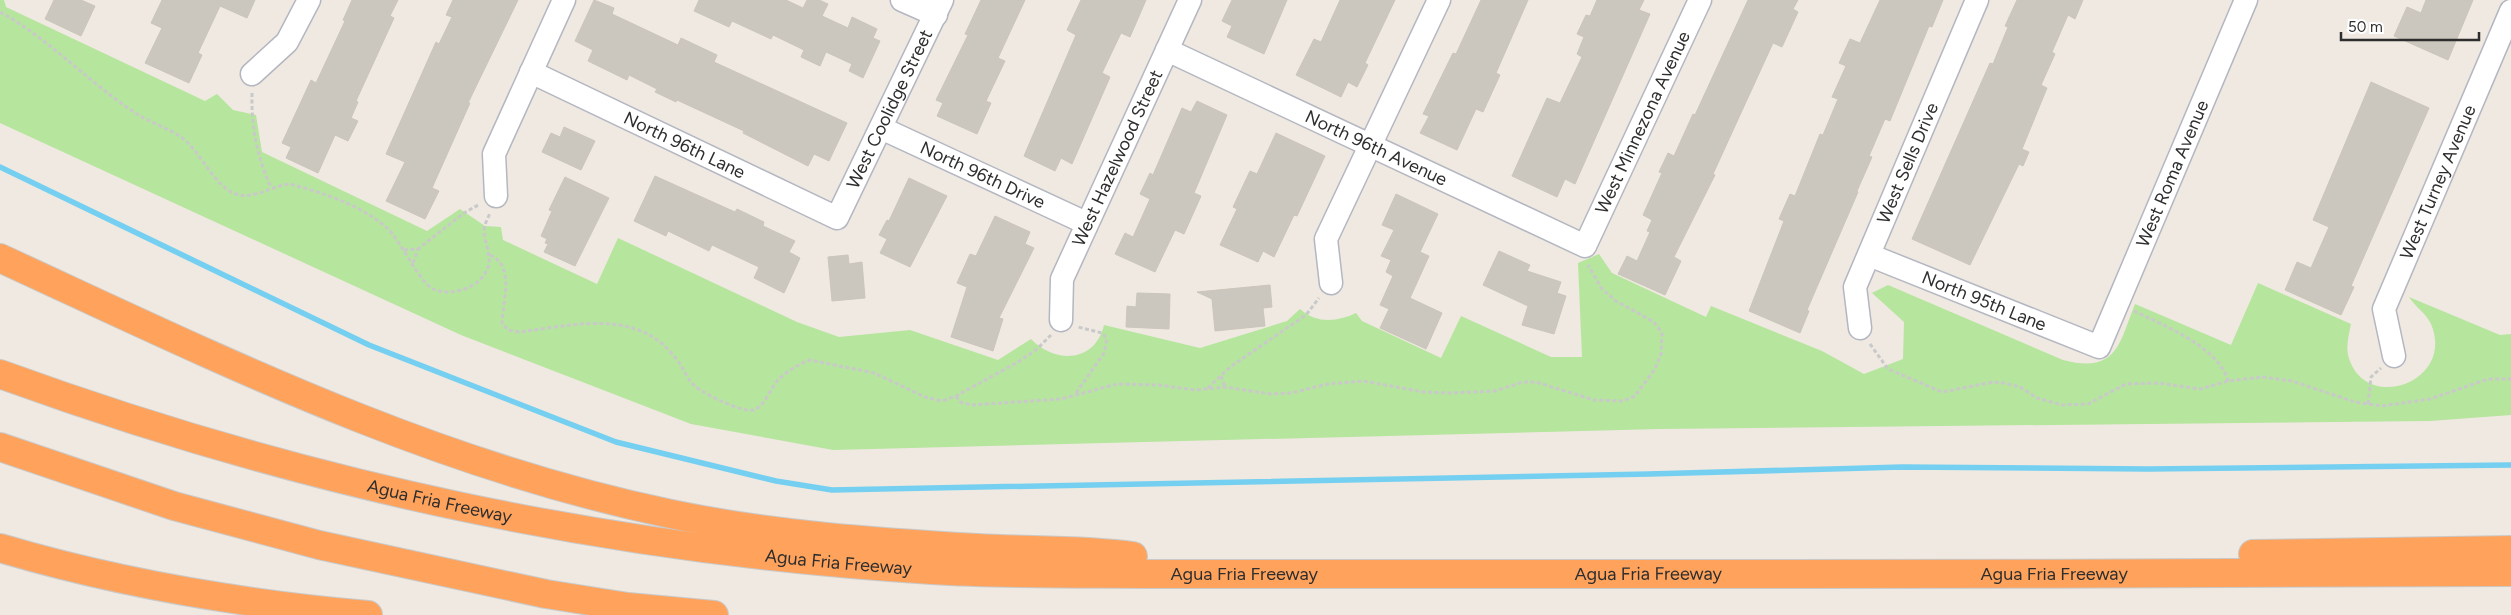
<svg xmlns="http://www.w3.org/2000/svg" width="2511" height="615" font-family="Figtree,sans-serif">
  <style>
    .green { fill: #b6e59e }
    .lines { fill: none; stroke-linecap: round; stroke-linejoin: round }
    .stream { stroke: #75cff0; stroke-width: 5.5 }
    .building { fill: #cbc7bf; stroke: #cbc5ba }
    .minor-casing { stroke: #b4b7c1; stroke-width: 25 }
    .highway-casing { stroke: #c9c9c9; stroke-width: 30 }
    .path { stroke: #c9c9c9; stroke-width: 3; stroke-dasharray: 4 2.5; stroke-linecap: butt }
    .minor { stroke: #fff; stroke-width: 22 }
    .highway { stroke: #ffa35c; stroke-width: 28 }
    .labels { text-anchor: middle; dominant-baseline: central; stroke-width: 4; stroke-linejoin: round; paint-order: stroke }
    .street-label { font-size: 18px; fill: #2e2e2e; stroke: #fff }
  </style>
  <rect width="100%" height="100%" fill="#efe9e1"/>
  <path class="green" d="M0 0H4L6 7 205 101 217 94 233 110 256 115 262 152 427 231 460 209 485 226 501 227 503 240 597 284 618 238 797 322 839 337 910 330 998 360 1031 339C1055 364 1095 363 1104 325L1200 348 1287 321 1300 309C1317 324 1337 322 1356 313L1362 321 1441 358 1461 316 1551 357H1582L1578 263 1599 254 1612 273 1706 317 1711 306 1822 351 1864 374 1903 359 1904 322 1872 293 1888 285 2063 360C2117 374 2119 344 2135 304L2231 345 2258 283 2351 324C2349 334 2346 345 2348 355 2363 415 2456 383 2431 324 2426 313 2416 308 2409 297L2500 335 2511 334V415L2430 421 1660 429 833 450 691 424 461 335 0 123Z"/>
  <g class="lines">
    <path class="stream" d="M0 167 369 345 616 442 776 481 832 490 1649 474 1902 467 2148 469 2511 465"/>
  </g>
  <g class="building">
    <path d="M54 0H81L95 6 81 36 45 19Z"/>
    <path d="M162 0H255L247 18 220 6 198 53 202 55 189 83 145 63 162 28 151 23Z"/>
    <path d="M352 0H398L390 16 394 18 356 101 358 102 351 118 358 121 348 141 335 135 318 173 286 158 291 147 282 143 311 80 316 83 345 21 343 20Z"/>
    <path d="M453 0H518L468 103H470L432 188 439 191 425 219 386 201 405 162 386 154 436 42 439 44 452 17 446 15Z"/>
    <path d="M594 0 614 8 612 14 678 45 681 38 717 55 714 62 847 123 829 161 814 154 808 166 743 133 744 131 677 100 676 102 655 92 657 89 629 75 627 80 588 61 593 50 575 41Z"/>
    <path d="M699 0H786L803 8 807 0H819L828 4 822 16 848 28 852 17 877 29 873 38 880 41 863 78 849 71 852 64 826 52 820 66 801 57 804 50 773 35 771 39 732 21 729 27 694 11Z"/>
    <path d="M981 0H1025L998 58 1005 61 986 101 991 103 977 134 937 116 943 103 936 100 968 35 965 34Z"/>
    <path d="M1081 0H1146L1130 37 1121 33 1102 73 1110 77 1072 164 1061 158 1055 171 1024 156 1076 35 1067 30Z"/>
    <path d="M1232 0H1287L1264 54 1227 37 1232 26 1222 21Z"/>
    <path d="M1340 0H1395L1365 63 1368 65 1357 87 1348 82 1341 97 1296 75 1314 39 1321 42Z"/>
    <path d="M1481 0H1528L1496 73 1500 75 1483 112 1476 109 1457 150 1420 133 1429 116 1423 114 1453 53 1456 54Z"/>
    <path d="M1597 0H1644L1639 10 1650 14 1575 184 1565 179 1557 197 1512 176 1547 98 1560 103 1582 57 1577 54 1584 37 1577 34 1586 15 1590 16Z"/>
    <path d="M1748 0H1798L1793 9 1798 12 1782 47 1773 43 1713 174 1715 175 1674 257 1681 261 1665 295 1618 274 1627 256 1637 261 1650 232 1647 231 1652 220 1643 215 1662 173 1659 172 1668 153 1674 156 1693 114 1695 115Z"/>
    <path d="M1880 0H1943L1932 27 1929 26 1890 121 1885 119 1869 156 1872 157 1857 191 1858 192 1807 310 1809 311 1800 333 1749 311 1784 221 1779 219 1790 194 1795 196 1820 134 1823 135 1838 99 1832 97 1846 66 1839 63 1850 39 1860 43Z"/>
    <path d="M2017 0H2083L2075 19 2068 15 2052 52 2055 54 2041 85 2047 88 2022 149 2029 152 2023 166 2019 164 1970 265 1912 239 1990 63 1993 64 2008 27 2005 26Z"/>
    <path d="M2426 0H2473L2448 60 2394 36 2407 7 2421 13Z"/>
    <path d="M2371 82 2429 108 2351 286 2354 287 2341 315 2285 290 2297 262 2311 268 2329 227 2313 220Z"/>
    <path d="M1197 101 1227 115 1194 193 1201 196 1184 234 1175 230 1155 272 1115 254 1125 233 1133 237 1150 199 1140 194 1150 173 1153 175 1182 108 1191 112Z"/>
    <path d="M564 127 595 141 581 170 542 152 551 133 560 137Z"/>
    <path d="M1276 133 1325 156 1297 216 1294 215 1274 257 1263 251 1258 262 1220 245 1237 209 1233 207 1250 171 1257 174Z"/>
    <path d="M655 176 735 212 737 209 764 222 763 226 795 241 789 252 800 258 784 293 754 278 759 267 712 245 709 251 668 231 666 236 634 221Z"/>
    <path d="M565 177 609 198 575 266 544 252 548 244 545 243 547 239 541 236 552 211 549 210Z"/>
    <path d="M909 178 947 196 910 267 880 253 887 239 879 235 887 220 889 221Z"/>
    <path d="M1396 194 1438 214 1420 252 1429 256 1410 298 1442 313 1426 349 1380 328 1389 309 1380 305 1393 276 1386 272 1391 260 1381 256 1394 230 1382 225Z"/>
    <path d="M995 216 1030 232 1025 244 1034 248 999 318 1003 319 993 351 951 337 967 287 957 283 970 254 976 256Z"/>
    <path d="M1499 251 1530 265 1527 271 1561 282 1557 293 1566 296 1554 334 1522 325 1528 306 1483 285Z"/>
    <path d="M848 255 849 264 862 262 865 298 832 301 828 257Z"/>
    <path d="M1270 285 1272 307 1263 308 1265 326 1215 331 1212 299 1197 292Z"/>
    <path d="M1137 293 1170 294 1169 329 1126 327 1127 306 1136 307Z"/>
  </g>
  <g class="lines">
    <defs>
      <g id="minor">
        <path d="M902 0 936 15"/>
        <path id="s1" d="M1167 50 1585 246 1700 0"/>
        <path id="s2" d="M531 72 837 218 942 0"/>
        <path d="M252 74 287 42 309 0"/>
        <path id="s3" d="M881 128 1086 223"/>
        <path d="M496 196 494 154 564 0"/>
        <path id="s4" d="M1869 255 2099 347 2246 0"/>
        <path d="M1331 283 1326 239 1439 0"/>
        <path id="s5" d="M1061 320 1062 279 1190 0"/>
        <path id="s6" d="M1860 328 1855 287 1977 0"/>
        <path id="s7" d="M2394 356 2384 309 2511 11"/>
      </g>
      <g id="highway">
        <path d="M0 258C221 360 431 464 671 514 772 535 876 542 978 548 1029 551 1082 549 1133 556"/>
        <path id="s8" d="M0 374C305 485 607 550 932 570 1012 575 1093 573 1173 574 1314 574 1454 574 1594 574 1900 573 2205 575 2511 572"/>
        <path d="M0 447 174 506 319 545 546 594 628 607 714 615"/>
        <path d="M0 548C121 584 243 604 368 615"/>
        <path d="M2253 554 2511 550"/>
      </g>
    </defs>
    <use href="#minor" class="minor-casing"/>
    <use href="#highway" class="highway-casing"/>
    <g class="path">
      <path d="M0 12C48 38 88 82 134 112 148 122 166 127 181 137 201 151 214 187 236 194 253 200 271 186 290 184 323 193 361 205 387 228 401 241 419 282 433 289 448 296 474 290 484 275 495 261 485 246 484 231 484 225 488 218 490 213"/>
      <path d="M252 93C251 125 257 158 271 187"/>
      <path d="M404 250 418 249 464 213 480 204"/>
      <path d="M490 255C515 266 503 300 502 323L508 330 519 332C562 327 613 313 653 337 663 343 674 355 680 364 685 371 688 381 695 386 704 394 742 413 754 410 766 405 771 386 780 378 789 370 799 364 810 360L874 373 925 397 942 401 956 396 1018 362 1037 349 1051 335"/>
      <path d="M413 263 418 249"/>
      <path d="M2134 311C2163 325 2220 348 2228 381"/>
      <path d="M1870 344 1888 369 1942 392 1993 382 2004 383 2020 387 2037 398 2062 405 2088 404 2126 384 2158 383 2200 389 2228 381 2262 377 2292 381 2355 402 2382 406 2430 399 2488 379H2511"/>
      <path d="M1221 376 1225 387"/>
      <path d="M1208 388 1230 367 1306 315 1319 298"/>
      <path d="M1076 393 1104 353 1107 339 1102 333 1078 327"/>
      <path d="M956 396 960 402 971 405 1061 399 1117 384 1159 385 1195 390 1225 387 1271 394 1291 393 1328 384 1363 381 1424 392 1450 393 1495 391 1523 382H1536L1594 400 1623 401 1635 396 1655 369 1661 354 1662 333 1654 322 1616 301 1602 289 1588 265"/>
      <path d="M2368 404 2371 377 2381 368"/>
    </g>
    <use href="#minor" class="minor"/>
    <use href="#highway" class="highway"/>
  </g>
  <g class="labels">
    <g class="street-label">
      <text stroke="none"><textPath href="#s2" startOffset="460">West Coolidge Street</textPath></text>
      <text stroke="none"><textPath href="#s1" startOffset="598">West Minnezona Avenue</textPath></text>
      <text stroke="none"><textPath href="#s2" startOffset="170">North 96th Lane</textPath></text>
      <text stroke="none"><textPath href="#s1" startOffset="231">North 96th Avenue</textPath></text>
      <text stroke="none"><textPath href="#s5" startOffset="174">West Hazelwood Street</textPath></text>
      <text stroke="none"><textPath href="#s6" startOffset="176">West Sells Drive</textPath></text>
      <text stroke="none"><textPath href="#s4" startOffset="436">West Roma Avenue</textPath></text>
      <text stroke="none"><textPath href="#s3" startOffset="112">North 96th Drive</textPath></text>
      <text stroke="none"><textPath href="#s7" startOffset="186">West Turney Avenue</textPath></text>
      <text stroke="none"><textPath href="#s4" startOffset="124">North 95th Lane</textPath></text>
      <text stroke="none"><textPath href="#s8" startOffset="458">Agua Fria Freeway</textPath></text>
      <text stroke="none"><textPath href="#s8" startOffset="862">Agua Fria Freeway</textPath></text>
      <text stroke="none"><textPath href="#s8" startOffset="2078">Agua Fria Freeway</textPath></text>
      <text stroke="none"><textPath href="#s8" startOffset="1268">Agua Fria Freeway</textPath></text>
      <text stroke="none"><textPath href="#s8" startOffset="1672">Agua Fria Freeway</textPath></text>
    </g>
  </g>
  <path d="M2341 32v8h138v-8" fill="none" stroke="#2e2e2e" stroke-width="2.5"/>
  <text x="2348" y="32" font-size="15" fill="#2e2e2e" stroke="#ffffff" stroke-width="4" paint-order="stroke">50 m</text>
</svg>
